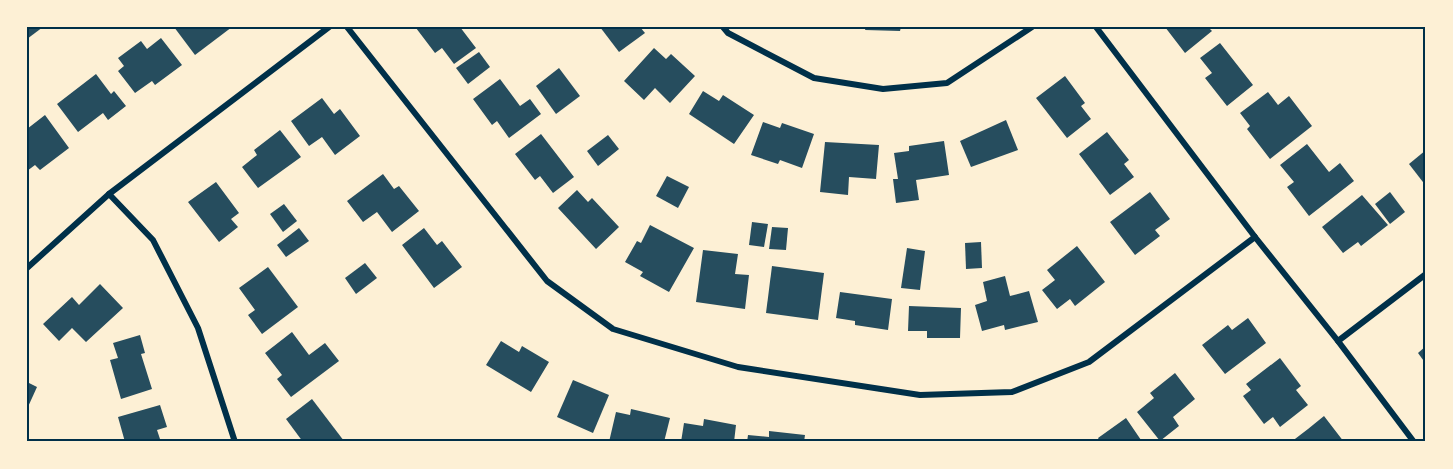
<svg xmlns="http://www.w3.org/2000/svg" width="1453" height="469" font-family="'Golos Text',sans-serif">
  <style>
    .building { fill: #264d5e }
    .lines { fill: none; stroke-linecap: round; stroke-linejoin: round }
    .minor { stroke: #003049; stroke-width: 6 }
    .neatline { fill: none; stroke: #003049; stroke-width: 2 }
  </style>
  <rect width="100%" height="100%" fill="#fdf0d5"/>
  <g class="building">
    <path d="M27 27H43L27 39Z"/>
    <path d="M174 27H232L195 55Z"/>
    <path d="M418 27H460L476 48 454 64 442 48 435 53 416 28Z"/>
    <path d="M600 27H640L645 33 619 52Z"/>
    <path d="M866 27H901L900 31 865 30Z"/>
    <path d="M1165 27H1212L1210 29 1212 31 1185 53Z"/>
    <path d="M161 38 182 65 155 85 152 81 135 93 118 71 124 66 118 58 141 41 147 49Z"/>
    <path d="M1220 43 1253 85 1227 106 1205 78 1212 73 1200 58Z"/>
    <path d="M654 48 666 59 671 54 695 76 670 103 655 88 644 100 624 81Z"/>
    <path d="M479 52 490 67 468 84 456 68Z"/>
    <path d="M559 68 580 96 556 114 536 86Z"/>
    <path d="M96 74 111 94 114 91 126 106 108 120 103 113 78 132 57 104Z"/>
    <path d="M1065 76 1085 103 1081 106 1091 119 1067 138 1036 98Z"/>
    <path d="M500 79 520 106 530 99 541 114 509 138 497 121 492 125 473 99Z"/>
    <path d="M703 91 719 101 723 95 754 115 734 144 689 114Z"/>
    <path d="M1268 92 1278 105 1289 96 1312 126 1270 159 1247 129 1250 126 1240 113Z"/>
    <path d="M322 98 334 114 340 109 360 136 335 155 322 137 309 146 291 121Z"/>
    <path d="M45 115 69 148 40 170 35 165 27 171V129Z"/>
    <path d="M1006 120 1018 150 971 167 960 141Z"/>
    <path d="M763 122 780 128 782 123 814 134 802 168 780 160 778 164 751 155Z"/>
    <path d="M280 130 301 157 258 188 242 167 257 155 254 150Z"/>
    <path d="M1107 132 1129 160 1124 164 1134 177 1110 195 1079 154Z"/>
    <path d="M541 134 574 177 553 193 540 176 535 180 515 154Z"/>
    <path d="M608 135 619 149 598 166 587 151Z"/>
    <path d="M944 141 949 175 916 180 919 200 896 203 893 179H898L894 153 909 151V146Z"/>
    <path d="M825 142 879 145 876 179 849 177 848 195 820 192Z"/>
    <path d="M1307 144 1329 172 1340 163 1354 181 1309 216 1287 187 1294 182 1280 165Z"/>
    <path d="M1426 150V186L1409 164Z"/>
    <path d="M383 174 394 189 399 186 419 211 392 232 377 212 363 222 347 201Z"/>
    <path d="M667 176 689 187 678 208 656 196Z"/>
    <path d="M216 182 239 213 231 219 238 227 219 242 188 202Z"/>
    <path d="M577 190 588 202 592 198 619 227 596 249 558 208Z"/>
    <path d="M1150 192 1170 219 1155 230 1160 236 1135 255 1110 222Z"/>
    <path d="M1390 192 1405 212 1390 224 1375 204Z"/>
    <path d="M1362 195 1388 225 1361 246 1358 242 1343 253 1322 227Z"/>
    <path d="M284 204 297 221 283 232 270 214Z"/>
    <path d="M752 222 768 224 764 247 749 245Z"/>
    <path d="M650 225 694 248 669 292 640 276 643 272 625 262 637 241 641 243Z"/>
    <path d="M772 227 788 228 786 250 769 249Z"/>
    <path d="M299 228 309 241 286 257 277 245Z"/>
    <path d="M424 228 437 245 442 241 462 267 434 288 402 245Z"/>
    <path d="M981 242 982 268 966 269 965 243Z"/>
    <path d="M1077 246 1105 282 1075 306 1070 299 1057 309 1042 290 1055 280 1047 270Z"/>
    <path d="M907 248 925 251 920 290 901 288Z"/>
    <path d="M703 250 738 254 735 274 749 275 745 309 696 302Z"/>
    <path d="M365 263 377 278 356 294 345 278Z"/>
    <path d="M772 266 824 273 818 320 766 313Z"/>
    <path d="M268 267 298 307 262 334 248 315 255 310 239 288Z"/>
    <path d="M1005 276 1010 296 1029 291 1038 322 1005 330 1004 325 982 331 975 305 987 301 983 282Z"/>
    <path d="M100 284 123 308 86 342 72 328 59 341 43 324 72 297 79 305Z"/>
    <path d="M840 292 892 299 888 330 855 325V321L836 318Z"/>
    <path d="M909 306 961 308 960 338H927V331H908Z"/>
    <path d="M1248 318 1266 343 1225 374 1202 345 1228 325 1232 330Z"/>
    <path d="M292 332 309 355 325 343 339 361 291 397 277 379 282 375 265 353Z"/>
    <path d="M140 335 145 353 141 354 152 389 121 399 110 360 118 358 113 343Z"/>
    <path d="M501 341 519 352 522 346 549 362 531 392 486 365Z"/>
    <path d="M1426 346V364L1418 353Z"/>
    <path d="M1280 358 1301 386 1296 390 1308 405 1280 427 1273 417 1264 424 1243 396 1251 390 1246 384Z"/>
    <path d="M1175 373 1195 399 1173 417 1179 426 1160 441 1137 412 1154 398 1150 393Z"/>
    <path d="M573 380 609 395 593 433 557 417Z"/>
    <path d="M27 382 37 387 27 409Z"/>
    <path d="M312 399 344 441 343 442H303L286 419Z"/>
    <path d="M160 405 167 427 157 430 161 442H125L118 417Z"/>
    <path d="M631 409 670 418 664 442H609L616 412 630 415Z"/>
    <path d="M1324 416 1344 442H1291L1308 429Z"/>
    <path d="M1126 418 1141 440 1138 442H1096L1099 440 1098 438Z"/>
    <path d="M704 419 736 425 734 442H681L684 423 703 426Z"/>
    <path d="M769 431 805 435 804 442H747L748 435 769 437Z"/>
  </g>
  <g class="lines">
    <g class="minor">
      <path d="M347 27 547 281 613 329 738 367 920 395 1012 392 1089 362 1255 237"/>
      <path d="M723 27 728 33 814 78 883 89 947 83 1032 27"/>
      <path d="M1096 27 1255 237 1338 341 1414 442"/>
      <path d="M109 194 153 240 198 328 235 442"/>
      <path d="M27 268 109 194 329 27"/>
      <path d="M1338 341 1426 274"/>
    </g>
  </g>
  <rect width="1453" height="469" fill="none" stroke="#fdf0d5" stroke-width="57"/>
  <rect x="28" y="28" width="1396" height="412" class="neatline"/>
</svg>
